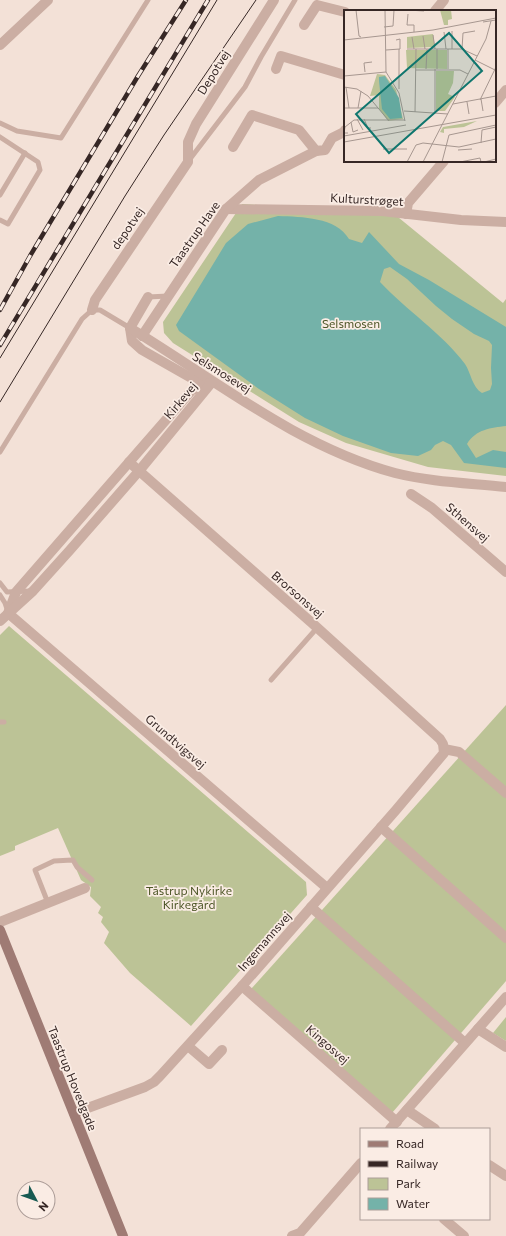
<svg xmlns="http://www.w3.org/2000/svg" width="506" height="1236" font-family="Commissioner,sans-serif">
  <style>
    .green { fill: #bcc396 }
    .water { fill: #74b2a9; fill-rule: evenodd }
    .lines { fill: none; stroke-linecap: round; stroke-linejoin: round }
    .lane { stroke: #cbaea3; stroke-width: 5 }
    .street { stroke: #cbaea3; stroke-width: 10 }
    .secondary { stroke: #9f7b74; stroke-width: 10 }
    .tram { stroke: #362725; stroke-width: 1 }
    .rail-casing { stroke: #362725; stroke-width: 4.5 }
    .rail { stroke: #faece4; stroke-width: 3; stroke-dasharray: 9; stroke-linecap: butt }
    .labels { text-anchor: middle; dominant-baseline: central; stroke-width: 3.5; stroke-linejoin: round; paint-order: stroke }
    .street-label { font-size: 12px; fill: #362725; stroke: #faece4 }
    .park-label { font-size: 12px; fill: #4d5627; stroke: #faece4 }
    .inset-road { fill: none; stroke: #a79790; stroke-width: 1 }
    .view { fill: #0f766e; fill-opacity: 0.15; stroke: #0f766e; stroke-width: 2 }
    .inset-edge { fill: none; stroke: #362725; stroke-width: 2 }
  </style>
  <rect width="100%" height="100%" fill="#f3e1d7"/>
  <g class="green">
    <path d="M242 204 393 213 503 303 506 299V476L428 467 346 443 299 422 173 343 164 333 163 322Z"/>
    <path d="M9 626 306 882 307 895 191 1026 130 973 104 943 109 932 101 922 103 917 98 913 101 907 90 896 91 887 81 880 58 828 15 846V850L0 856V635Z"/>
    <path d="M506 705V981L392 1113 251 989Z"/>
    <path d="M506 1017V1041L493 1033Z"/>
  </g>
  <path class="water" d="M278 216C302 217 336 217 349 239L362 243 369 232 399 264 429 280 506 327V426C491 428 476 429 467 444L476 458 493 450 506 452V468L464 463 451 445 443 441 435 445 431 450 418 456 391 453 343 436 305 418 259 389 179 331 176 325 226 243 248 224ZM390 267 407 279 436 306 452 319 474 334 489 341 492 345 491 368 492 384 490 390 482 393C472 387 471 373 465 364 441 332 407 311 380 282L384 269Z"/>
  <g class="lines">
    <g class="lane">
      <path d="M0 123 17 131 61 138 148 0"/>
      <path d="M0 137 38 162 40 170 8 224 0 220"/>
      <path d="M190 159 245 87 261 57 295 0"/>
      <path d="M0 195 25 153"/>
      <path d="M148 297 168 296"/>
      <path d="M0 452 82 319 92 310H100L130 328"/>
      <path d="M0 583 7 592 31 591"/>
      <path d="M0 595 5 603 8 612"/>
      <path d="M271 680 317 628"/>
      <path d="M0 722H4"/>
      <path d="M48 903 35 870 54 861 72 860H73L77 867 92 880"/>
    </g>
    <g class="street">
      <path d="M435 11 444 0"/>
      <path d="M304 25 317 5 345 12"/>
      <path d="M0 45 48 0"/>
      <path d="M276 69 281 56 345 75"/>
      <path d="M495 103 506 90"/>
      <path d="M233 147 252 115 299 130 316 151"/>
      <path d="M226 209 382 211 461 220 506 222"/>
      <path d="M406 214 408 203 444 161"/>
      <path d="M148 297 130 328 132 341 142 350 193 379 208 381"/>
      <path d="M92 310 95 300 188 162V142L196 124 274 0"/>
      <path d="M130 328C216 380 296 446 395 473 431 482 469 483 506 487"/>
      <path d="M142 336 226 209 259 180 316 151 325 150 332 138 344 132 345 130"/>
      <path d="M411 494 432 508 506 572"/>
      <path d="M9 611 16 592 192 390 210 383"/>
      <path d="M8 613 327 888"/>
      <path d="M0 621 33 591 70 550 139 471 212 382"/>
      <path d="M444 749 459 752 506 793"/>
      <path d="M381 827 506 938"/>
      <path d="M311 907 465 1043"/>
      <path d="M0 922 85 888"/>
      <path d="M242 986 397 1122"/>
      <path d="M478 1029 506 1047"/>
      <path d="M188 1046 209 1064 222 1050"/>
      <path d="M407 1110 435 1129"/>
      <path d="M74 1113 145 1087 154 1082 160 1076 242 986 396 810 444 753 443 744 440 739 312 623 129 462"/>
      <path d="M390 1129 506 997"/>
      <path d="M489 1165 506 1176"/>
      <path d="M444 1219 464 1236"/>
      <path d="M292 1236 300 1233 361 1163"/>
    </g>
    <path class="secondary" d="M0 930 123 1236"/>
    <g class="tram">
      <path d="M0 358 217 0"/>
      <path d="M0 402 125 196 164 135 256 0"/>
    </g>
    <defs>
      <g id="rail">
        <path d="M0 310 30 256 138 76 186 0"/>
        <path d="M0 345 208 0"/>
      </g>
    </defs>
    <use href="#rail" class="rail-casing"/>
    <use href="#rail" class="rail"/>
  </g>
  <g class="labels">
    <g class="street-label">
      <text transform="translate(213 72) rotate(-58)">Depotvej</text>
      <text transform="translate(367 199) rotate(3)">Kulturstrøget</text>
      <text transform="translate(127 228) rotate(-56)">depotvej</text>
      <text transform="translate(194 234) rotate(-55)">Taastrup Have</text>
      <text transform="translate(222 372) rotate(32)">Selsmosevej</text>
      <text transform="translate(180 400) rotate(-50)">Kirkevej</text>
      <text transform="translate(468 522) rotate(41)">Sthensvej</text>
      <text transform="translate(298 594) rotate(41)">Brorsonsvej</text>
      <text transform="translate(176 741) rotate(41)">Grundtvigsvej</text>
      <text transform="translate(264 941) rotate(-49)">Ingemannsvej</text>
      <text transform="translate(328 1044) rotate(41)">Kingosvej</text>
      <text transform="translate(73 1078) rotate(68)">Taastrup Hovedgade</text>
    </g>
    <g class="park-label">
      <text x="351" y="323">Selsmosen</text>
      <text x="189" y="890">Tåstrup Nykirke<tspan x="189" dy="14">Kirkegård</tspan></text>
    </g>
  </g>
  <g transform="translate(344 10)">
    <rect width="152" height="152" fill="#f3e1d7"/>
    <path d="M96 0H107L108 9 104 10V15H100ZM89 24 91 37 63 38V27ZM62 40H103V59L63 58ZM92 61H110L109 73 104 84 111 87 101 101H92ZM33 64 41 65 52 80 59 109 44 111 35 99V85L26 86ZM133 111 120 117 100 119V123L96 122 99 117Z" fill="#bcc396"/>
    <path d="M41 66 55 88 58 108 46 109 38 99 35 71V67Z" fill="#74b2a9"/>
    <path class="inset-road" d="M12 0 15 26 17 27M41 0 42 62 55 83 61 111M64 0 80 1M64 4 63 15H70V22M139 12 152 10M40 17 49 16 50 0M100 22 102 39M89 25 91 39M79 26 81 39M68 27 70 39M0 30 89 20 152 8M55 39V79M63 39H118L133 46M108 39V21M118 39 119 23 131 21M42 40 56 39V29L52 30M131 50 151 60M82 59 83 39M91 59V102M93 59V39M104 59V39M72 60H116L124 64M21 62 20 53 28 52M0 66 42 62M0 77 13 79 24 86 45 111M2 77 5 98M137 89 139 101M136 90 152 57M123 92 125 104M109 94 152 86M0 98H34M14 98 17 81M60 101 104 104M71 102 72 39M13 109 19 120M20 109 24 118H27M7 112 9 122 14 120M4 123H0L1 117 10 110H61M0 126 62 115M0 132 152 105M79 133 115 137 152 129M137 133 138 120 152 117M39 139H63M114 140 128 139M11 152H43M63 152 72 135 79 133M79 152 142 29 147 11M98 152 105 125 152 115M116 152 136 148 137 152M140 152 152 149"/>
    <path class="view" d="M105 23 138 61 45 143 12 104Z"/>
    <rect width="152" height="152" class="inset-edge"/>
  </g>
  <rect x="360" y="1128" width="130" height="92" fill="#faece4" stroke="#ac9d98"/>
  <rect x="368" y="1141" width="20" height="6" fill="#9f7b74" stroke="#ac9d98"/>
  <text x="396" y="1148" font-size="12" fill="#362725">Road</text>
  <rect x="368" y="1161" width="20" height="6" fill="#362725" stroke="#ac9d98"/>
  <text x="396" y="1168" font-size="12" fill="#362725">Railway</text>
  <rect x="368" y="1178" width="20" height="12" fill="#bcc396" stroke="#ac9d98"/>
  <text x="396" y="1188" font-size="12" fill="#362725">Park</text>
  <rect x="368" y="1198" width="20" height="12" fill="#74b2a9" stroke="#ac9d98"/>
  <text x="396" y="1208" font-size="12" fill="#362725">Water</text>
  <g transform="translate(36 1200) rotate(131)"><circle r="19" fill="#faece4" stroke="#ac9d98"/>
  <path d="M0-3L7 15L0 10L-7 15Z" fill="#185a52"/>
  <text y="-6" font-size="11" font-weight="bold" text-anchor="middle" fill="#362725">N</text>
  </g>
</svg>
